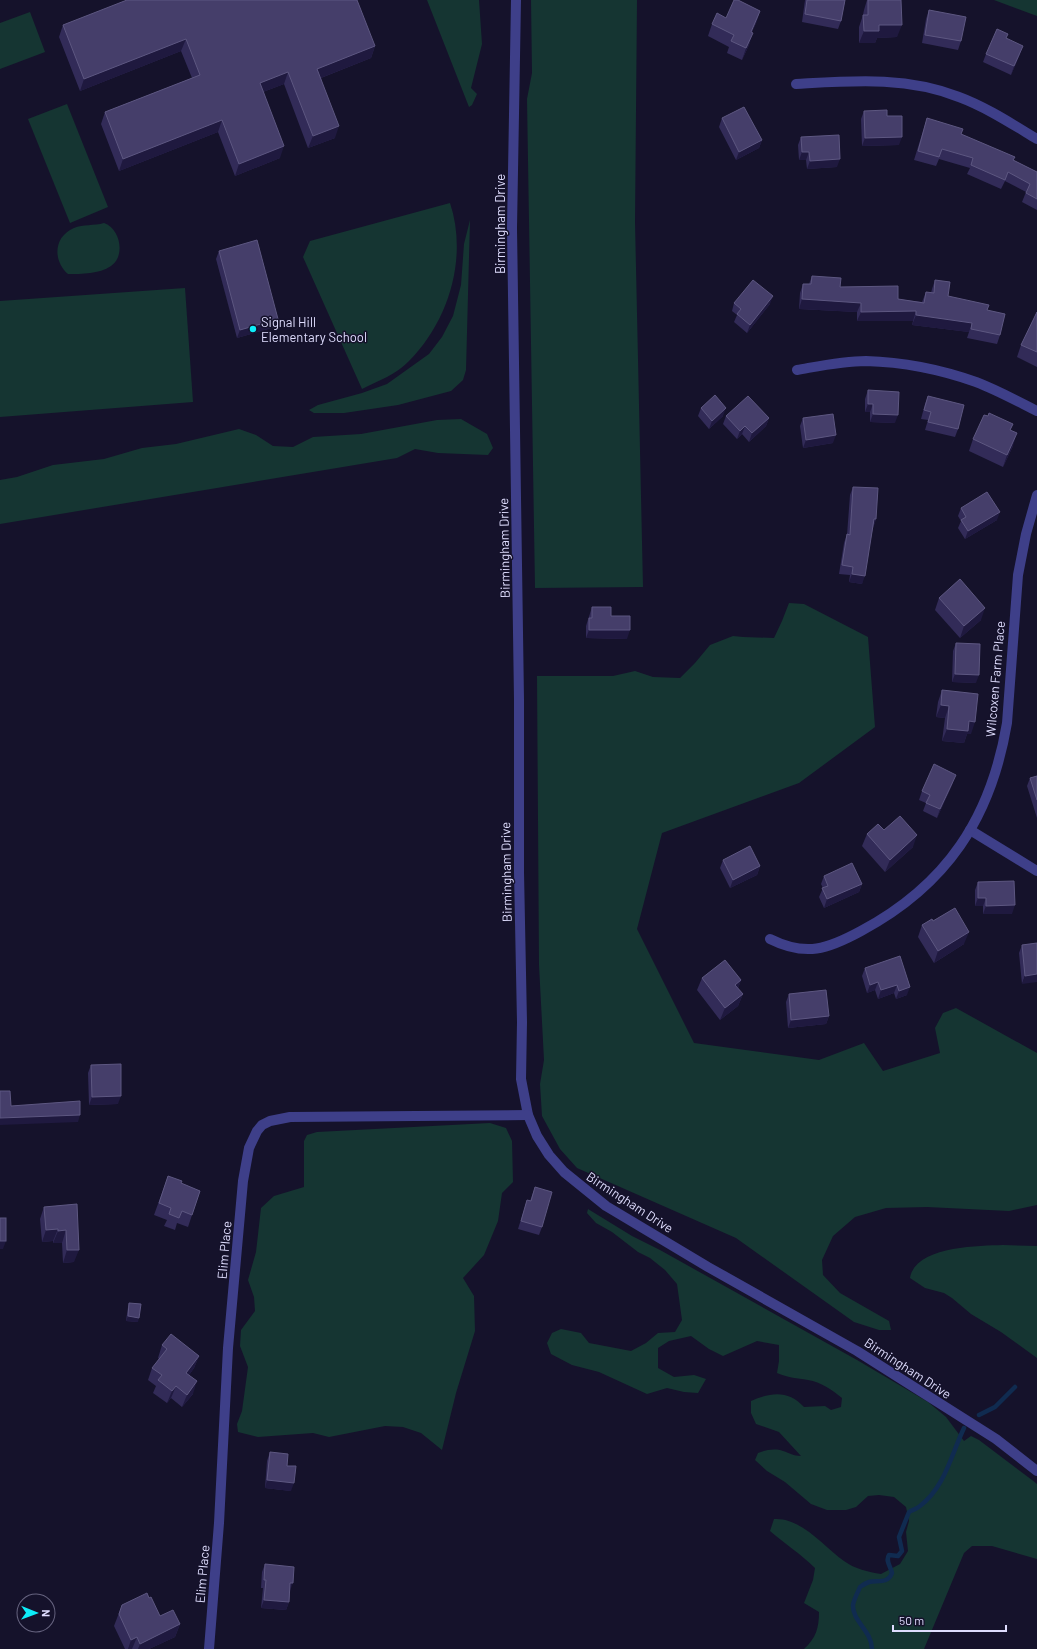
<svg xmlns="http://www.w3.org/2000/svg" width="1037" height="1649" font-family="Barlow,sans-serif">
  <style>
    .green { fill: #153532 }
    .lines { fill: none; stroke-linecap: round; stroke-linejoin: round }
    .stream { stroke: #102b50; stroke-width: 4.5 }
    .minor { stroke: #3e3f89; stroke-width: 10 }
    .wall { fill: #322b58 }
    .shaded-wall { fill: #1f193f }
    .building { fill: #453e6a; stroke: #5d5781 }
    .poi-dot { fill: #0eedf9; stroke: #15122b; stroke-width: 1.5 }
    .labels { text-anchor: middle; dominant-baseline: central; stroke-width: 3; stroke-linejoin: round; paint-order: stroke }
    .street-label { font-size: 13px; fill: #dfddfe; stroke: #15122b }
    .poi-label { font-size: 13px; fill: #dfddfe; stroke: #15122b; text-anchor: start }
  </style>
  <rect width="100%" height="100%" fill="#15122b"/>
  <g class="green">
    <path d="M427 0H479L482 44 471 88 477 94 472 105 469 107Z"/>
    <path d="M531 0H637L635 222 643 587 535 588 527 99 532 73Z"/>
    <path d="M994 0H1037V16Z"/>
    <path d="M30 12 45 52 0 69V23Z"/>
    <path d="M67 104 108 207 70 223 28 119Z"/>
    <path d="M450 203C468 257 449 321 409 361 397 374 378 381 362 389L303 257 310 241Z"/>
    <path d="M470 220 466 370 463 380 451 391 398 405 344 413H314L309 410 318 405 362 393 387 384 429 354 442 337 453 316 461 285 464 244Z"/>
    <path d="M104 223C120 228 126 256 111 266 99 274 82 274 68 274 53 261 53 237 74 228 83 224 94 226 104 223Z"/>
    <path d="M185 288 193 402 0 417V301Z"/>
    <path d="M461 419 487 434 493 448 488 455 438 453 415 449 397 458 0 524V480L17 477 53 465 104 459 142 448 176 444 239 429 256 435 273 446 293 447 313 437 361 434 437 420Z"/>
    <path d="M789 603 804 604 868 637 875 727 799 783 662 833 637 929 694 1043 819 1060 864 1043 883 1071 940 1053 935 1028 943 1013 956 1008 1037 1053V1205L1009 1211 927 1207 886 1208 855 1217 833 1236 822 1260 823 1275 840 1293 889 1321 891 1330H879L854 1322 736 1238 577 1168 560 1149 542 1116 540 1084 544 1060 539 965 537 676H613L635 671 653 677 680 678 695 663 710 645 733 636 743 637 774 638 782 621Z"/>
    <path d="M490 1123 506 1128 512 1141 513 1182 502 1193 498 1221 484 1255 463 1278 474 1296 475 1331 456 1393 442 1450 421 1433 403 1427 385 1426 329 1437 313 1433 258 1437 238 1432 237 1424 242 1411 248 1367 240 1346 241 1330 255 1311 254 1297 248 1280 256 1252 261 1208 274 1196 304 1187V1141L307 1135 317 1132Z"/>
    <path d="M588 1209 632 1236 660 1250 857 1360 928 1402 946 1417 964 1441 971 1436 979 1440 1032 1480 1037 1484V1559L992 1546H972L964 1553 924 1649H804C816 1638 819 1628 819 1612L804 1603 813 1580 815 1568C801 1554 785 1544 770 1531L774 1519C801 1517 824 1547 844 1561 855 1569 868 1572 881 1574L900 1564 908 1551 906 1532 909 1521 906 1507 894 1497 879 1495 868 1496 856 1507 846 1510H827L811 1504 785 1482 767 1471 755 1460 758 1453C765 1450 775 1448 783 1451 790 1453 793 1456 801 1456L779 1432 756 1424 751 1413V1401C771 1392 789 1390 804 1407L825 1406 831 1410 841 1407 842 1398C832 1390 821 1382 808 1380 796 1378 790 1378 777 1373L779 1361V1345L757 1341 723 1356 709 1349 691 1336 669 1341 658 1348V1368L674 1377 694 1375 706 1379 698 1393 684 1392 667 1388 647 1394 599 1372 572 1365 551 1354 547 1343 552 1333 561 1329 581 1333 589 1343 631 1351 646 1343 658 1333 675 1332 682 1320 677 1284 665 1270 650 1258 638 1252 612 1232 596 1223 587 1213Z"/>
    <path d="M1003 1245 1037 1246V1358L1001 1332 971 1314 952 1298 944 1293 925 1288 910 1278C915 1246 978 1246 1003 1245Z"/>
  </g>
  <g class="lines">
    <g class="stream">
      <path d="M979 1415 995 1407 1015 1387"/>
      <path d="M872 1649C872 1631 852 1621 853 1605 854 1599 858 1592 860 1587 863 1585 866 1583 869 1582 878 1580 888 1584 892 1573 891 1567 885 1561 889 1555L898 1556 902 1551 899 1537 909 1512C912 1510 917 1509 920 1506 945 1487 951 1455 964 1428"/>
    </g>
    <g class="minor">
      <path d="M516 0 512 228 519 699V872L522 1022 521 1079 528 1115 537 1136 549 1155 564 1172 606 1206 708 1267 857 1351 996 1439 1037 1471"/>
      <path d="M796 84C851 81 906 76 959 97 986 107 1012 124 1037 139"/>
      <path d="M797 370C820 366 843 361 866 361 903 362 942 370 976 382 997 390 1017 401 1037 411"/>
      <path d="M970 830 1037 871"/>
      <path d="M770 939C806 957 828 949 861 931 947 885 991 818 1007 723L1018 575 1026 534 1037 495"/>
      <path d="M209 1649 219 1523 228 1348 243 1181 249 1148 257 1131 262 1125 270 1121 290 1117 528 1115"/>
    </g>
  </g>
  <g class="wall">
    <path d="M805 0H845L841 21 838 29 802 22Z"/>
    <path d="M867 0H901L897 37 877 38 875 43H859V27L863 15 864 10Z"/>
    <path d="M929 10 961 41 958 50 922 43 926 19Z"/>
    <path d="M760 11 756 23 752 32 749 45 742 60 727 53 729 47 708 36 712 24 726 18Z"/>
    <path d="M63 25 375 46 371 58 321 78 335 138 308 148 284 84 263 92 280 158 235 176 218 132 119 171 101 124 105 112 192 78 181 51 80 91 59 37Z"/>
    <path d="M1006 38 1020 54 1011 75 983 62 986 54Z"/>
    <path d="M864 111 887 116 899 145 862 146 861 119Z"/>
    <path d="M722 118 762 140 759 148 736 160 719 127Z"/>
    <path d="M927 118 961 134 1037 172V210L1022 202 1026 192 1005 181 1001 189 967 174 970 168 939 159 936 166 914 160Z"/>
    <path d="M801 137 837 167 807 169 806 160H799L798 145Z"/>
    <path d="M219 251 278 319 275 327 237 338 216 259Z"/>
    <path d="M812 276 840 287 898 299 922 302 926 292 931 293 932 289 935 280 948 296 987 310 1000 335 997 344 967 338 969 332 912 325 913 321H857V312L799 309 800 293 803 284H809Z"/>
    <path d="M734 303 770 304 747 333 734 322 737 315 732 311Z"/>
    <path d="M1037 312V367L1017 357 1021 345Z"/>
    <path d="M868 390 895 423 870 422V412H865V399Z"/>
    <path d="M928 396 958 429 955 437 925 430 928 420 921 419 925 404Z"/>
    <path d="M701 408 723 416 709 429 698 416Z"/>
    <path d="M726 416 769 418 766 426 749 442 742 434 737 439 723 424Z"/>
    <path d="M803 418 833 443 803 448 800 426Z"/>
    <path d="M1013 424 1010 430 1013 446 1003 467 969 451 973 439Z"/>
    <path d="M853 487 876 519 873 528 862 584 849 582 850 575 839 574 844 543 847 534V535L850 495Z"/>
    <path d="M961 508 997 520 965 539 958 528 961 521 958 516Z"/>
    <path d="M939 598 981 620 960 638 935 610Z"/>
    <path d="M592 607 611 616 627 639 586 638V626Z"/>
    <path d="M956 643 976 683 952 682 953 651Z"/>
    <path d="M942 690 971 734H967L964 743 942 741 945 718 936 717 938 702Z"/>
    <path d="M1037 776V818L1027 786 1030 778Z"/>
    <path d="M953 783 937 818 923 811 926 803 919 800 922 791Z"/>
    <path d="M884 830 913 847 885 872 862 846 867 834Z"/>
    <path d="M723 860 760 866 757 875 730 888 720 868Z"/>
    <path d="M824 876 862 884 859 892 824 908 819 897 823 888 821 884Z"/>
    <path d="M978 882 1012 914H983V906H975V890Z"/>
    <path d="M933 921 964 944 934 963 918 937 922 925Z"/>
    <path d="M1037 943 1022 984 1019 953 1022 945Z"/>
    <path d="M900 956 907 995 896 999 894 993 878 999 875 990 867 993 862 976 865 968Z"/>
    <path d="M702 978 741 980 738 988 743 994 738 1006 720 1020 697 990Z"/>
    <path d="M789 994 829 1016 826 1024 788 1028 786 1002Z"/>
    <path d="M91 1065 118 1104 89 1105 88 1073Z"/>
    <path d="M168 1176 181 1183 200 1191 188 1227 177 1223 175 1230 164 1226 167 1220 154 1215Z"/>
    <path d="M535 1187 542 1227 539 1235 518 1229 527 1200 530 1201Z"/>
    <path d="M77 1204 74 1262 63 1263 62 1243H53V1241L42 1242 40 1219 44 1207Z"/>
    <path d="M129 1303 138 1322 126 1321 128 1307Z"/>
    <path d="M162 1345 199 1356 194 1368 189 1375 193 1394 182 1407 171 1398 167 1403 153 1393 156 1386 148 1380 152 1368 159 1359 158 1358Z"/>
    <path d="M270 1452 291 1491 265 1488 267 1461Z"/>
    <path d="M265 1564 290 1591 289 1602 286 1610 261 1608 263 1588H261L262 1572Z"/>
    <path d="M122 1605 160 1616 180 1624 175 1637 149 1649H125L114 1626Z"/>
  </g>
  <g class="shaded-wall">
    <path d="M760 11 756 23 746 44 751 32Z"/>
    <path d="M879 25H902L897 37 877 38 875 43H859L864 31Z"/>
    <path d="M753 33 749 45 742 60 746 48Z"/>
    <path d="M186 39 181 51 80 91 84 79Z"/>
    <path d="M375 46 371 58 313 81 317 69Z"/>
    <path d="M1023 46 1020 54 1011 75 1014 66Z"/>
    <path d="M288 72 284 84 255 95 260 83Z"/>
    <path d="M222 120 218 132 119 171 123 159Z"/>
    <path d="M339 126 335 138 308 148 313 136Z"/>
    <path d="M902 137 899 145 862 146 865 138Z"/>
    <path d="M762 140 759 148 736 160 739 152Z"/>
    <path d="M284 146 280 158 235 176 239 164Z"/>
    <path d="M802 152H809L806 160H799Z"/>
    <path d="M840 159 837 167 807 169 810 161Z"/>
    <path d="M773 296 770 304 747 333 750 325Z"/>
    <path d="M802 299 861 303 857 312 799 309Z"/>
    <path d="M916 311 913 321H857L861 312Z"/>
    <path d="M916 315 972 323 969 332 912 325Z"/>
    <path d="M278 319 275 327 237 338 240 330Z"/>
    <path d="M868 404H873L870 412H865Z"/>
    <path d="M726 408 723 416 709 429 712 421Z"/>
    <path d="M873 414 898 415 895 423 870 422Z"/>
    <path d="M769 418 766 426 749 442 752 433Z"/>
    <path d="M745 426 742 434 737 439 740 431Z"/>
    <path d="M1017 433 1013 446 1003 467 1007 455Z"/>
    <path d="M836 435 833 443 803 448 806 440Z"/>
    <path d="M1000 512 997 520 965 539 968 531Z"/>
    <path d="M874 519H876L873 528Z"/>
    <path d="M852 574 865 576 862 584 849 582Z"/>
    <path d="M985 608 981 620 960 638 964 626Z"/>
    <path d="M589 630H630L627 639 586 638Z"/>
    <path d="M955 674 979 675 976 683 952 682Z"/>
    <path d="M941 705 949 706 945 718 936 717Z"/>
    <path d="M969 721 975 722 971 734H967L964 743 942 741 947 729Z"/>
    <path d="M956 775 953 783 937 818 940 809Z"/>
    <path d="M917 835 913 847 885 872 890 860Z"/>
    <path d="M760 866 757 875 730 888 733 880Z"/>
    <path d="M862 884 859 892 824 908 827 899Z"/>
    <path d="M978 898H986L983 906H975Z"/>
    <path d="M1015 905 1012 914H983L986 906Z"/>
    <path d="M969 932 964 944 934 963 938 951Z"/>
    <path d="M1037 974V982L1022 984 1025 976Z"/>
    <path d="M741 980 737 992 735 985Z"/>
    <path d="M878 982 875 990 867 993 870 985Z"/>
    <path d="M897 985 894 993 878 999 881 990Z"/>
    <path d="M910 987 907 995 896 999 899 991Z"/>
    <path d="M743 994 738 1006 720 1020 725 1008Z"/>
    <path d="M829 1016 826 1024 788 1028 791 1020Z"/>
    <path d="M121 1096 118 1104 89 1105 92 1097Z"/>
    <path d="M80 1115 78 1122 0 1125V1118Z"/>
    <path d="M58 1229 53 1241 42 1242 46 1230Z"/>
    <path d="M66 1230 62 1243H53L58 1231Z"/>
    <path d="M0 1241H6L3 1249H0Z"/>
    <path d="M67 1250H79L74 1262 63 1263Z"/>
    <path d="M128 1316 139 1318 138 1322 126 1321Z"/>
    <path d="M199 1356 194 1368 182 1385 186 1373Z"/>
    <path d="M197 1381 193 1394 182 1407 187 1395Z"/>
    <path d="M176 1386 171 1398 167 1403 172 1391Z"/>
    <path d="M267 1480 294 1483 291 1491 265 1488Z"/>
    <path d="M290 1583H293L290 1591H287Z"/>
    <path d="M264 1600 289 1602 286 1610 261 1608Z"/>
    <path d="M180 1624 175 1637 149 1649H138L140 1644Z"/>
    <path d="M137 1637 132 1649H128L131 1640Z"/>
  </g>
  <g class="building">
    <path d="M127 0H357L375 46 317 69 339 126 313 136 288 72 260 83 284 146 239 164 222 120 123 159 105 112 200 75 186 39 84 79 63 25Z"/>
    <path d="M734 0H738L760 11 751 32 753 33 746 48 731 41 734 35 712 24 717 13 726 18Z"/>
    <path d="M807 0H845L841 21 805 14Z"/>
    <path d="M868 0H901L902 25H879V31H864L863 15H868Z"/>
    <path d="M929 10 966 17 961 41 925 35Z"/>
    <path d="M997 29 1008 34 1006 38 1023 46 1014 66 986 54Z"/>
    <path d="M744 107 762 140 739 152 722 118Z"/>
    <path d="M887 110V116H902V137L865 138 864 111Z"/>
    <path d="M927 118 963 129 961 134 1015 157 1013 160 1037 172V199L1026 193 1030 184 1008 172 1005 180 971 165 973 158 942 149 939 157 918 151Z"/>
    <path d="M839 135 840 159 810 161 809 152H802L801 137Z"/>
    <path d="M257 240 278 319 240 330 219 251Z"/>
    <path d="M812 276 841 278 840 287 898 286V299L924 303 926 292 934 293 935 280 950 282 948 296 989 305 987 310 1005 314 1000 335 971 329 972 323 916 315V311L861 312V303L802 299 803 284H811Z"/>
    <path d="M753 280 773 296 750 325 737 314 741 309 734 303Z"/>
    <path d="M1037 312V352L1021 345Z"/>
    <path d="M868 390 899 392 898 415 873 414V404H868Z"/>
    <path d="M715 395 726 408 712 421 701 408Z"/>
    <path d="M748 396 769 418 752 433 745 426 740 431 726 416Z"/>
    <path d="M928 396 964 405 958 429 928 422 931 412 924 410Z"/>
    <path d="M989 413 1013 424 1010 430 1017 433 1007 455 973 439 984 415 988 416Z"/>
    <path d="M833 414 836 435 806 440 803 418Z"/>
    <path d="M853 487 878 488 876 519H874L865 576 852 574 853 567 842 565 847 534 850 535Z"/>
    <path d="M987 492 1000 512 968 531 961 520 966 517 961 508Z"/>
    <path d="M960 579 985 608 964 626 939 598Z"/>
    <path d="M592 607H611V616H630V630H589V618H592Z"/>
    <path d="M956 643 980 644 979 675 955 674Z"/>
    <path d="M942 690 978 694 975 722 969 721 968 731 947 729 949 706 941 705Z"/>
    <path d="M934 764 956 775 940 809 926 803 930 795 922 791Z"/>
    <path d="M1037 776V800L1030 778Z"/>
    <path d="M900 816 917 835 890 860 867 834 878 824 884 830Z"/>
    <path d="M750 846 760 866 733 880 723 860Z"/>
    <path d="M852 863 862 884 827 899 822 888 828 886 824 876Z"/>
    <path d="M1014 881 1015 905 986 906V898H978V882Z"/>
    <path d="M955 908 969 932 938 951 922 925 932 919 933 921Z"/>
    <path d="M1037 943V974L1025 976 1022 945Z"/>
    <path d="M900 956 910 987 899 991 897 985 881 990 878 982 870 985 865 968Z"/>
    <path d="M725 960 741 980 735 985 743 994 725 1008 702 978Z"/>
    <path d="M826 990 829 1016 791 1020 789 994Z"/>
    <path d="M121 1064V1096L92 1097 91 1065Z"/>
    <path d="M0 1091H10L11 1106 80 1101V1115L0 1118Z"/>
    <path d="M168 1176 182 1181 181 1183 200 1191 192 1215 182 1211 179 1218 169 1214 171 1208 159 1203Z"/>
    <path d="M535 1187 552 1192 542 1227 521 1221 527 1200 531 1201Z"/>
    <path d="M77 1204 79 1250H67L66 1230 58 1231V1229L46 1230 44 1207Z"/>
    <rect x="0" y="1218" width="6" height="23"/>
    <path d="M129 1303 141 1304 139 1318 128 1316Z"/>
    <path d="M171 1334 199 1356 186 1373 197 1381 187 1395 176 1386 172 1391 158 1380 162 1375 152 1368 167 1349 162 1345Z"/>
    <path d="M270 1452 288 1454 287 1466H296L294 1483 267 1480Z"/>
    <path d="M265 1564 294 1567 293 1583H290L289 1602 264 1600 266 1580H264Z"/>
    <path d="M147 1593 149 1598 151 1597 160 1616 173 1610 180 1624 140 1644 137 1637 131 1640 119 1614 122 1605Z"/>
  </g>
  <circle class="poi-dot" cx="253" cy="329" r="4"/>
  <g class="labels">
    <g class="street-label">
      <text transform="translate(500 224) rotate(-90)">Birmingham Drive</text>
      <text transform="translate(504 548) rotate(-91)">Birmingham Drive</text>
      <text transform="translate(995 679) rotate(-85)">Wilcoxen Farm Place</text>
      <text transform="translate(506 872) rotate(-91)">Birmingham Drive</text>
      <text transform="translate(630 1202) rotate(33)">Birmingham Drive</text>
      <text transform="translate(224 1250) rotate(-85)">Elim Place</text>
      <text transform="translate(908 1368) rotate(33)">Birmingham Drive</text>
      <text transform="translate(202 1574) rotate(-85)">Elim Place</text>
    </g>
    <g class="poi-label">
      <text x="261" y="322">Signal Hill<tspan x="261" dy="15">Elementary School</tspan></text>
    </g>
  </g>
  <g transform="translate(36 1613) rotate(91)"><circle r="19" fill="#15122b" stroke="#66637f"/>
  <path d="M0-3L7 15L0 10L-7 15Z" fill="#0eedf9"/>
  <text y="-6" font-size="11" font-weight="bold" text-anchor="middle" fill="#dfddfe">N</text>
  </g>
  <path d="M893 1625v6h113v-6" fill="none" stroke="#dfddfe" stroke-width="2"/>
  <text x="899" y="1625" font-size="12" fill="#dfddfe" stroke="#15122b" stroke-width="3" paint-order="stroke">50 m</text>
</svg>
